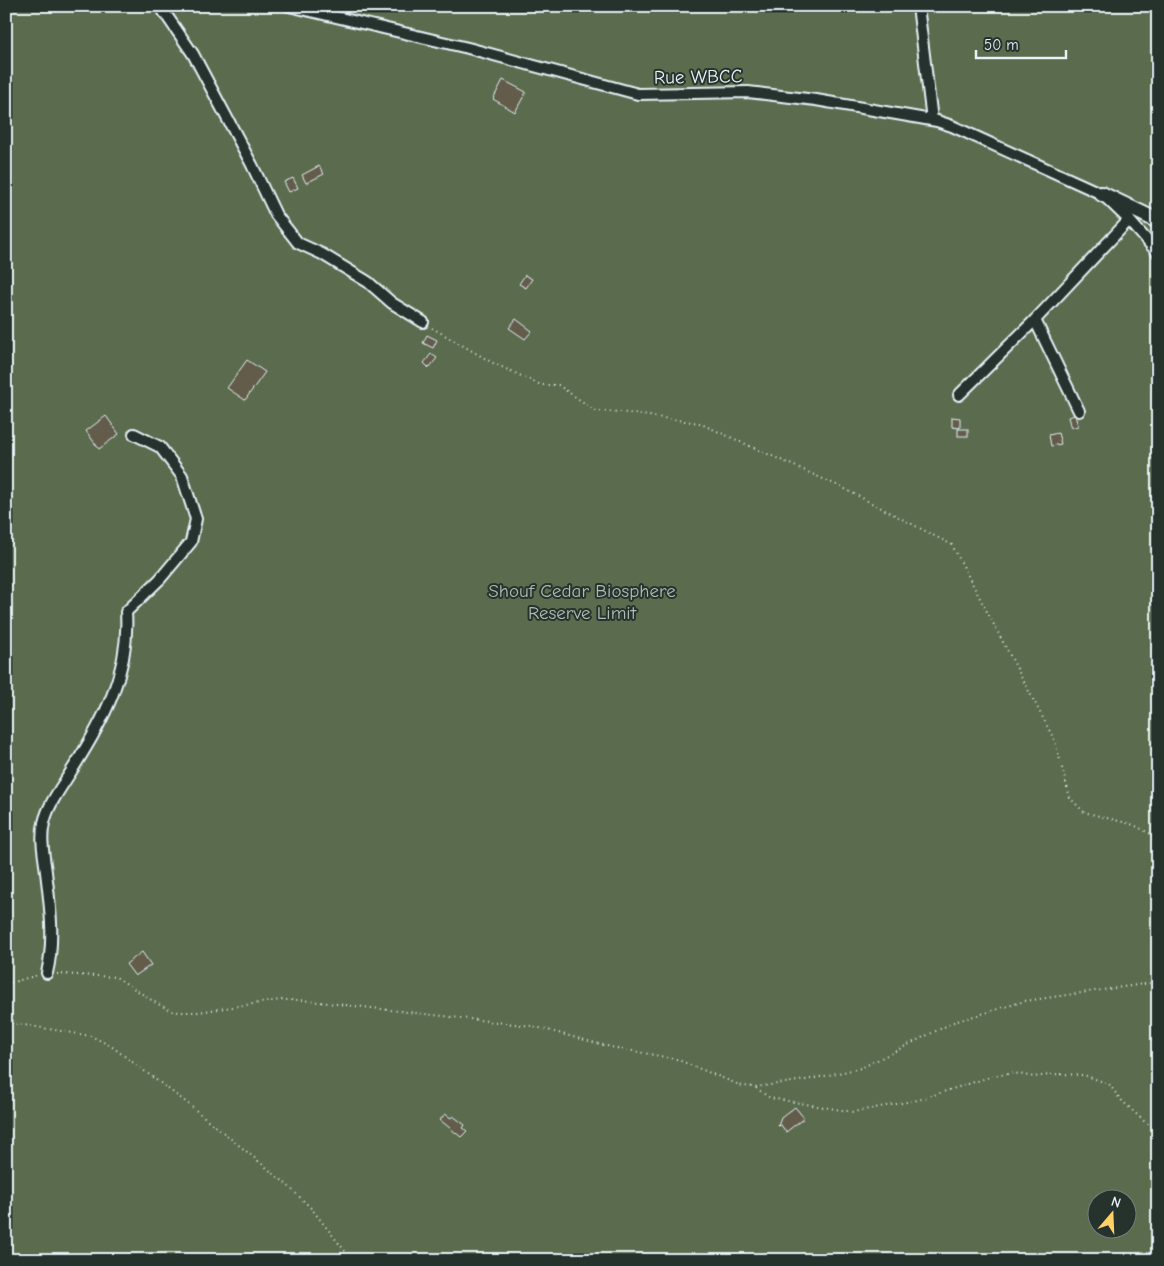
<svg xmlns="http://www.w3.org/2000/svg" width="1164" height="1266" font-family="'Comic Neue',sans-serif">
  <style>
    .green { fill: #5a6c4e; stroke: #a1aea3; fill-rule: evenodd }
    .building { fill: #635c4b; stroke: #e8f1f8 }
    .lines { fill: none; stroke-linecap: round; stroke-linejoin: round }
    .street-casing { stroke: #e8f1f8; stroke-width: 14 }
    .secondary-casing { stroke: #e8f1f8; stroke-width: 18 }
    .path { stroke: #e8f1f8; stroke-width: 2; stroke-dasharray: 1 4; stroke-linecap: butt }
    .street { stroke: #26332d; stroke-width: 10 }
    .secondary { stroke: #26332d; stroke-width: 14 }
    .labels { text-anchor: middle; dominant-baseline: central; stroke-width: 4; stroke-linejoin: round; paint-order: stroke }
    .street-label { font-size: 19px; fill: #e8f1f8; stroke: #26332d }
    .park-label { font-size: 19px; fill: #afbcb4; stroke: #26332d }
  </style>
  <rect width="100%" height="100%" fill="#26332d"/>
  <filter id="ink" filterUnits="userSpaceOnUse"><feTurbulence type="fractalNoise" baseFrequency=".02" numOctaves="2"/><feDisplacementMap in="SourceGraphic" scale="10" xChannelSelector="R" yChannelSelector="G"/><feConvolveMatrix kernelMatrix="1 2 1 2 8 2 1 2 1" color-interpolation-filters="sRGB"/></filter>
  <g filter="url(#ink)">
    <path class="green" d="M6 6H1158V1260H6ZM1096 1198H1126V1228H1096Z"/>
    <g class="building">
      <path d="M503 80 526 92 515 112 493 99Z"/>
      <path d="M319 166 324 174 306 183 302 175Z"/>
      <path d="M293 178 298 188 289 192 284 182Z"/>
      <path d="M525 275 532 279 526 288 519 284Z"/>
      <path d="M516 319 532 331 525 339 509 328Z"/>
      <path d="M427 335 437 340 433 348 423 343Z"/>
      <path d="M431 354 437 358 429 368 424 363Z"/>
      <path d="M247 360 265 372 245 400 227 388Z"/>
      <path d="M1075 415 1078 426 1071 428 1068 417Z"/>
      <path d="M106 416 119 434 99 449 86 431Z"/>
      <path d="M952 417 960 418V428L952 427Z"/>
      <rect x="958" y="429" width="10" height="7"/>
      <path d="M1058 433 1061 444 1051 446 1049 435Z"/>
      <path d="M142 952 151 965 135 976 126 964Z"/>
      <path d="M795 1107 804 1118 786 1132 781 1125 778 1126 781 1118Z"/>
      <path d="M445 1114 451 1118 453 1116 465 1125 463 1128 467 1131 461 1137 440 1120Z"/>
    </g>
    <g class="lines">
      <defs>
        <g id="street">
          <path d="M160 6 193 54 252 165 276 215 298 243 322 254 368 282 392 303 423 322"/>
          <path d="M289 6 468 48 638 94 748 92 816 100 937 121 952 126 1102 194 1129 220 1158 253"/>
          <path d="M918 6 932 120"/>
          <path d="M1035 320 1079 411"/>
          <path d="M959 395 1035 320 1129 220"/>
          <path d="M47 973C55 939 50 906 46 872 44 855 40 839 44 823 48 804 63 785 72 770 104 720 130 672 126 612L160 579 191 542 196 519 182 476 160 447 134 434"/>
        </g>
        <path id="secondary" d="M1102 194 1158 221"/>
      </defs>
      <use href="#street" class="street-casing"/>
      <use href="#secondary" class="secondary-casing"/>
      <g class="path">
        <path d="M432 328 493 363 541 385H558L596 411 620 412 699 423 841 487 952 545 1055 741 1070 798 1084 812 1134 825 1158 838"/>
        <path d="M57 974 116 977 153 1001 171 1011 180 1012H198L280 1000H301L532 1026 611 1047 676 1059 742 1086 756 1087 806 1080 861 1068 954 1022 1025 1001 1158 982"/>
        <path d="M6 984 38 975"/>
        <path d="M6 1022 91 1036 111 1046 187 1103 284 1182 311 1208 352 1260"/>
        <path d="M756 1088 770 1098 853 1112 918 1100 993 1076 1014 1073 1034 1077 1058 1074 1084 1075 1109 1084 1120 1099 1145 1122 1158 1130"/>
      </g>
      <use href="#street" class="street"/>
      <use href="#secondary" class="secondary"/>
    </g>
  </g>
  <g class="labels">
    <g class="street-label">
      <text transform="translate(698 77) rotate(-1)">Rue WBCC</text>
    </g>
    <g class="park-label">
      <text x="582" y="591">Shouf Cedar Biosphere<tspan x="582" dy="22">Reserve Limit</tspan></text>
    </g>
  </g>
  <rect width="1164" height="1266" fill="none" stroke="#26332d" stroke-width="25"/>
  <rect x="12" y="12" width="1139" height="1241" fill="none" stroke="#e8f1f8" stroke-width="2" filter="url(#ink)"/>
  <g transform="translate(1112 1214) rotate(19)"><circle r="24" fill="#26332d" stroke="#747f7e"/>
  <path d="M0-4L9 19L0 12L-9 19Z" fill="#ffd166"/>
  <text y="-8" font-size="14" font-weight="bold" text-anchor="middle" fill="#e8f1f8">N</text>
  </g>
  <path d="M976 50v8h90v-8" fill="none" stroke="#e8f1f8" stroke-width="2.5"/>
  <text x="984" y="50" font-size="15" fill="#e8f1f8" stroke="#26332d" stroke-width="4" paint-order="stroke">50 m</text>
</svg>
